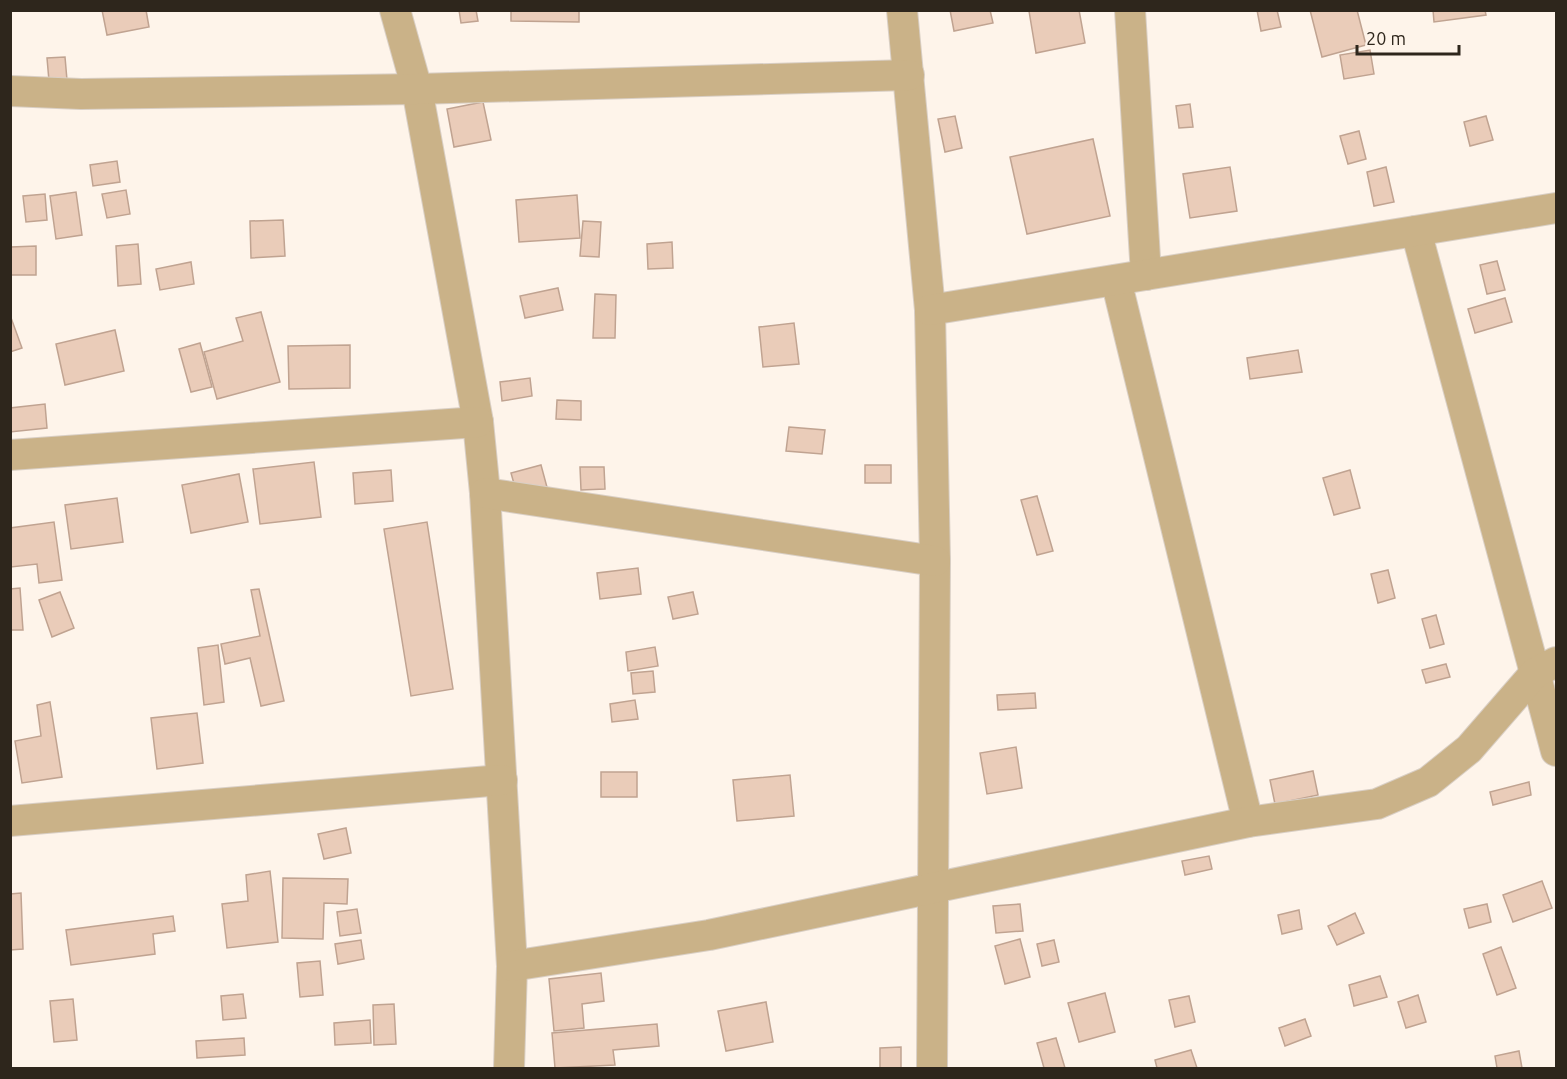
<svg xmlns="http://www.w3.org/2000/svg" width="1567" height="1079" font-family="Ubuntu,sans-serif">
  <style>
    .building { fill: #eaccb9; stroke: #c0a391; stroke-width: 1.5 }
    .lines { fill: none; stroke-linecap: round; stroke-linejoin: round }
    .street-casing { stroke: #d9cfc5; stroke-width: 32 }
    .street { stroke: #cab288; stroke-width: 30 }
  </style>
  <rect width="100%" height="100%" fill="#fef4ea"/>
  <g class="building">
    <path d="M102 10H146L149 27 107 35Z"/>
    <path d="M459 10H476L478 21 461 23Z"/>
    <path d="M511 10H579V22L511 21Z"/>
    <path d="M950 10H990L993 23 954 31Z"/>
    <path d="M1079 10 1085 43 1036 53 1029 11Z"/>
    <path d="M1257 10H1277L1281 27 1261 31Z"/>
    <path d="M1310 10H1357L1366 45 1322 57Z"/>
    <path d="M1433 10H1485L1486 15 1434 22Z"/>
    <path d="M1370 50 1374 74 1344 79 1340 55Z"/>
    <path d="M65 57 67 80 49 81 47 58Z"/>
    <path d="M483 102 491 140 454 147 447 109Z"/>
    <path d="M1190 104 1193 127 1179 128 1176 106Z"/>
    <path d="M955 116 962 148 945 152 938 119Z"/>
    <path d="M1486 116 1493 140 1470 146 1464 122Z"/>
    <path d="M1359 131 1366 159 1348 164 1340 136Z"/>
    <path d="M1093 139 1110 216 1027 234 1010 157Z"/>
    <path d="M117 161 120 182 93 186 90 165Z"/>
    <path d="M1230 167 1237 211 1190 218 1183 174Z"/>
    <path d="M1386 167 1394 202 1374 206 1367 172Z"/>
    <path d="M126 190 130 214 107 218 102 194Z"/>
    <path d="M76 192 82 235 56 239 50 196Z"/>
    <path d="M45 194 47 220 26 222 23 196Z"/>
    <path d="M577 195 580 238 519 242 516 200Z"/>
    <path d="M283 220 285 256 251 258 250 221Z"/>
    <path d="M583 221 601 222 599 257 580 256Z"/>
    <path d="M672 242 673 268 648 269 647 244Z"/>
    <path d="M138 244 141 284 118 286 116 246Z"/>
    <path d="M36 246V275H11V247Z"/>
    <path d="M1497 261 1505 290 1487 294 1480 265Z"/>
    <path d="M191 262 194 284 160 290 156 269Z"/>
    <path d="M558 288 563 310 525 318 520 296Z"/>
    <path d="M595 294 616 295 615 338H593Z"/>
    <path d="M1505 298 1512 322 1475 333 1468 309Z"/>
    <path d="M261 312 280 382 217 399 204 352 243 341 236 318Z"/>
    <path d="M10 315 22 348 10 352Z"/>
    <path d="M794 323 799 364 763 367 759 327Z"/>
    <path d="M115 330 124 371 65 385 56 344Z"/>
    <path d="M200 343 212 387 191 392 179 349Z"/>
    <path d="M350 345V388L289 389 288 346Z"/>
    <path d="M1298 350 1302 372 1250 379 1247 358Z"/>
    <path d="M530 378 532 396 502 401 500 382Z"/>
    <path d="M557 400 581 401V420L556 419Z"/>
    <path d="M45 404 47 428 10 432V408Z"/>
    <path d="M789 427 825 430 822 454 786 451Z"/>
    <path d="M314 462 321 517 260 524 253 469Z"/>
    <path d="M541 465 548 491 518 498 511 473Z"/>
    <rect x="865" y="465" width="26" height="18"/>
    <path d="M580 467H604L605 489 581 490Z"/>
    <path d="M391 470 393 501 355 504 353 473Z"/>
    <path d="M1350 470 1360 508 1334 515 1323 478Z"/>
    <path d="M239 474 248 522 191 533 182 485Z"/>
    <path d="M1037 496 1053 551 1037 555 1021 500Z"/>
    <path d="M117 498 123 542 71 549 65 505Z"/>
    <path d="M54 522 62 580 39 583 37 564 11 567 10 528Z"/>
    <path d="M427 522 453 689 411 696 384 529Z"/>
    <path d="M638 568 641 594 600 599 597 573Z"/>
    <path d="M1388 570 1395 598 1378 603 1371 574Z"/>
    <path d="M20 588 23 630H10V589Z"/>
    <path d="M259 589 284 701 261 706 250 658 225 664 221 644 260 636 251 590Z"/>
    <path d="M60 592 74 628 52 637 39 600Z"/>
    <path d="M693 592 698 614 673 619 668 597Z"/>
    <path d="M1436 615 1444 644 1430 648 1422 619Z"/>
    <path d="M218 645 224 702 204 705 198 648Z"/>
    <path d="M655 647 658 666 628 671 626 652Z"/>
    <path d="M1446 664 1450 677 1426 683 1422 670Z"/>
    <path d="M653 671 655 692 633 694 631 673Z"/>
    <path d="M1035 693 1036 708 998 710 997 695Z"/>
    <path d="M635 700 638 719 612 722 610 704Z"/>
    <path d="M50 702 62 777 22 783 15 741 41 736 37 705Z"/>
    <path d="M197 713 203 763 157 769 151 718Z"/>
    <path d="M1016 747 1022 788 987 794 980 753Z"/>
    <path d="M1313 771 1318 795 1275 804 1270 780Z"/>
    <rect x="601" y="772" width="36" height="25"/>
    <path d="M790 775 794 816 737 821 733 780Z"/>
    <path d="M1529 782 1531 795 1493 805 1490 792Z"/>
    <path d="M346 828 351 853 324 859 318 834Z"/>
    <path d="M1209 856 1212 869 1185 875 1182 861Z"/>
    <path d="M270 871 278 942 227 948 222 904 248 901 246 875Z"/>
    <path d="M283 878 348 879 347 904 324 903 323 939 282 938Z"/>
    <path d="M1542 881 1552 908 1513 922 1503 895Z"/>
    <path d="M21 893 23 949 10 950V894Z"/>
    <path d="M1020 904 1023 931 996 933 993 906Z"/>
    <path d="M1487 904 1491 922 1469 928 1464 909Z"/>
    <path d="M357 909 361 933 340 936 337 912Z"/>
    <path d="M1299 910 1302 929 1282 934 1278 915Z"/>
    <path d="M1355 913 1364 933 1337 945 1328 926Z"/>
    <path d="M173 916 175 931 153 934 155 954 71 965 66 930Z"/>
    <path d="M1020 939 1030 977 1005 984 995 946Z"/>
    <path d="M361 940 364 959 338 964 335 944Z"/>
    <path d="M1054 940 1059 962 1042 966 1037 944Z"/>
    <path d="M1501 947 1516 988 1497 995 1483 954Z"/>
    <path d="M320 961 323 995 300 997 297 963Z"/>
    <path d="M601 973 604 1001 582 1004 584 1028 554 1031 549 979Z"/>
    <path d="M1380 976 1387 997 1354 1006 1349 985Z"/>
    <path d="M1105 993 1115 1032 1079 1042 1068 1003Z"/>
    <path d="M243 994 246 1018 223 1020 221 996Z"/>
    <path d="M1418 995 1426 1022 1406 1028 1398 1002Z"/>
    <path d="M1189 996 1195 1022 1175 1027 1169 1000Z"/>
    <path d="M73 999 77 1040 54 1042 50 1001Z"/>
    <path d="M766 1002 773 1042 726 1051 718 1011Z"/>
    <path d="M394 1004 396 1044 374 1045 373 1005Z"/>
    <path d="M1305 1019 1311 1036 1285 1046 1279 1028Z"/>
    <path d="M370 1020 371 1043 335 1045 334 1023Z"/>
    <path d="M657 1024 659 1046 613 1050 615 1065 555 1068 552 1033Z"/>
    <path d="M244 1038 245 1055 197 1058 196 1041Z"/>
    <path d="M1056 1038 1065 1068H1044L1037 1043Z"/>
    <path d="M901 1047V1068H880V1048Z"/>
    <path d="M1191 1050 1197 1068H1157L1155 1060Z"/>
    <path d="M1519 1051 1522 1068H1497L1495 1056Z"/>
  </g>
  <g class="lines">
    <defs>
      <g id="street">
        <path d="M395 10 417 89 478 422 485 493 512 966 509 1068"/>
        <path d="M902 10 930 310 935 561 932 1068"/>
        <path d="M1130 10 1146 275"/>
        <path d="M10 91 81 94 417 89 909 75"/>
        <path d="M1416 231 1556 751"/>
        <path d="M1116 280 1248 822"/>
        <path d="M930 310 1556 208"/>
        <path d="M10 455 478 422"/>
        <path d="M485 493 935 561"/>
        <path d="M10 821 502 780"/>
        <path d="M512 966 709 935 1248 822 1377 804 1428 782 1469 749 1535 673 1556 662"/>
      </g>
    </defs>
    <use href="#street" class="street-casing"/>
    <use href="#street" class="street"/>
  </g>
  <rect width="1567" height="1079" fill="none" stroke="#2e261c" stroke-width="24"/>
  <path d="M1357 45v9h102v-9" fill="none" stroke="#2e261c" stroke-width="3"/>
  <text x="1366" y="45" font-size="18" fill="#2e261c" stroke="#fef4ea" stroke-width="4.5" paint-order="stroke">20 m</text>
</svg>
